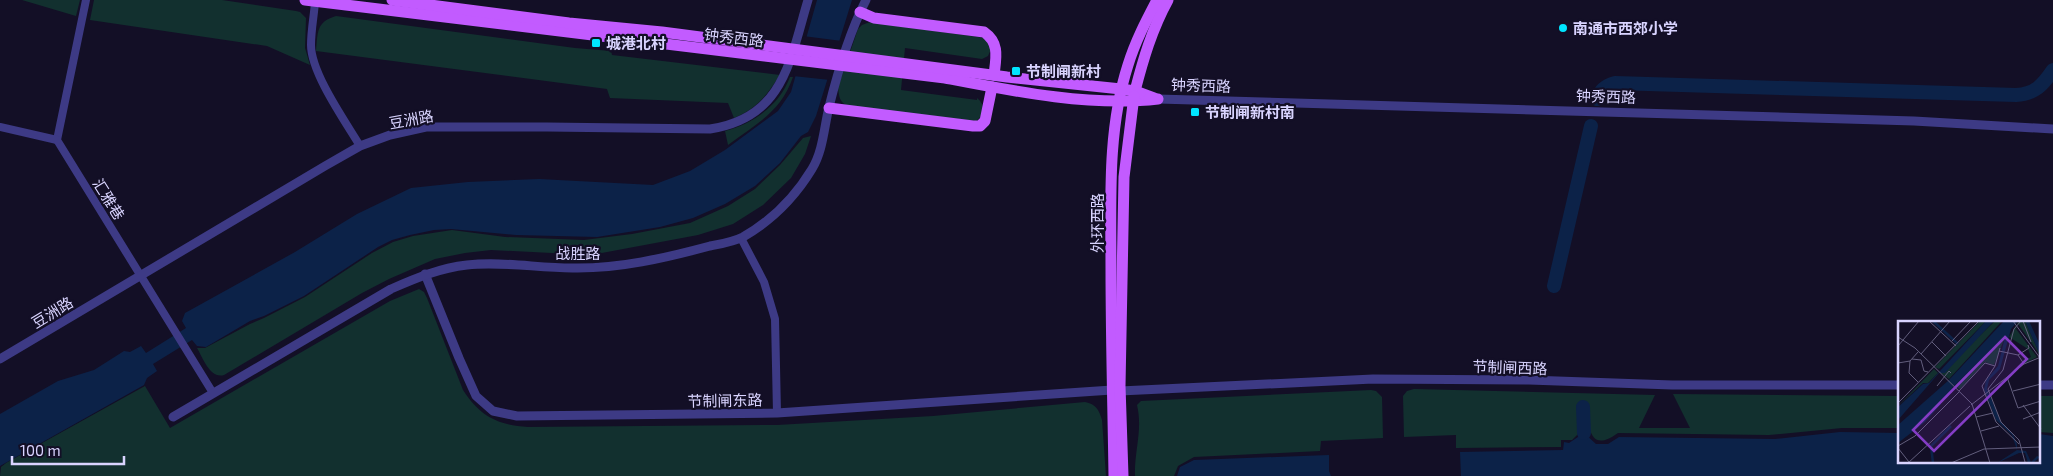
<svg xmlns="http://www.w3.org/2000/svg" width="2053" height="476" font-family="'Exo 2','Noto Sans SC',sans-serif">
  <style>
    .green { fill: #12302f }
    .water { fill: #0c2248 }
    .pier { fill: #130f26 }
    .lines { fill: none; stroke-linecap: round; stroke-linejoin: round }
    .river { stroke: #0c2248; stroke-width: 14 }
    .minor { stroke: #3d3a85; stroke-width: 8 }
    .tertiary { stroke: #3d3a85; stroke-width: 9 }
    .primary { stroke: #c25bff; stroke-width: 11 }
    .poi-dot { fill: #00e5ff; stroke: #130f26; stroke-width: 2 }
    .labels { text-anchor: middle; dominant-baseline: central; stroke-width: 4.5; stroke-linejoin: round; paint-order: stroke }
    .poi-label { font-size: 15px; font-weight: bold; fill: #d9d4ff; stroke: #130f26; text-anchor: start }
    .street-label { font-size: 15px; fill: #d9d4ff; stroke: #130f26 }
    .inset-river { fill: none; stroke: #0c2248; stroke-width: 2.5 }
    .inset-road { fill: none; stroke: #625e7d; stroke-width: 1 }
    .view { fill: #843dc5; fill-opacity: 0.15; stroke: #843dc5; stroke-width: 2.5 }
    .inset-edge { fill: none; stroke: #d9d4ff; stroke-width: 2.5 }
  </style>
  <rect width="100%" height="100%" fill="#130f26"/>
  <g class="green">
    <path d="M22 0H80L76 16Z"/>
    <path d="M94 0H222L296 11 300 12 306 18 305 48 310 65 267 46 90 20Z"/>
    <path d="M336 16 575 48 611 51 612 55 780 75C766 96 758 108 734 118L728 103 610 98 607 89 316 51C318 32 316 22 336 16Z"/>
    <path d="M870 22 985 38 991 49 988 56 982 59 905 48 901 90 977 100V98C986 105 985 115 976 121L847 106C839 101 839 96 838 87L858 29 862 25Z"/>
    <path d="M790 77H793C781 112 756 124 728 145L725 131C754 124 780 104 790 77Z"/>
    <path d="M811 136 805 154 791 178 763 205 733 224 698 235 591 255 491 250 465 253 435 259 389 279 362 293 224 375C210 379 203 358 197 348H205L250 324 264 318 305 297 372 253 393 242 413 236 452 230 505 237 584 240 632 234 690 223 728 206 755 189 780 165 803 138Z"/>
    <path d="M419 289 424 292 427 298 463 390C480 416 497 425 528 427L777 425 933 416 1085 402C1096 404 1099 410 1102 420L1106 476H0L1 467 6 463 145 386 170 428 390 301Z"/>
    <path d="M1414 389 1655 395 1639 428H1690L1673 394 1899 396V428H1842L1769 435 1618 433C1589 454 1589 427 1586 404H1582L1579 433 1572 440H1561V447L1456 448V435L1404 437 1403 396 1407 391Z"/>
    <path d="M1371 390 1376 391 1382 397 1383 438 1321 441 1320 451 1194 457 1178 466 1174 476H1135C1134 452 1143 430 1137 405L1141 401Z"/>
    <path d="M2039 396H2053V433L2039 432Z"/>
  </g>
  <g class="water">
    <path d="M817 0H852L816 116 808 132 801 136 780 163 755 186 725 204 693 218 660 227 597 237 516 235 451 229 434 230 410 235 392 240 378 247 304 296 264 316 250 321 206 347 197 346 192 340 153 364 157 371 147 378 144 385 0 466V414L58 381 94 370 124 351 130 352 141 346 146 353 186 328 182 321 185 313 295 252 357 214 411 188 468 182 539 179 653 185 690 171 725 150 778 111 791 92Z"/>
    <path d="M1840 432 1899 433V462H2039V434L2053 436V476H1461L1460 452 1563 450 1564 442 1569 443 1584 433 1596 444H1608L1619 437 1775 439Z"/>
    <path d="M1329 455V471L1331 476H1177L1180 467 1194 460Z"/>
  </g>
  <path class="pier" d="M803 36 842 41 830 80 793 76Z"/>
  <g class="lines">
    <g class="river">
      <path d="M1597 99C1600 90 1607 85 1615 83L2016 95C2035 94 2043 85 2053 70"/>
      <path d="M1554 286 1591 126"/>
      <path d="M1583 407 1584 433"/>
    </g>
    <g class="minor">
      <path d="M86 0 57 140 213 393"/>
      <path d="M315 2C314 16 311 30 311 45 311 73 345 121 360 146"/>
      <path d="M0 127 57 140"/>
      <path d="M741 238 764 282 775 319 777 413"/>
    </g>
    <g class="tertiary">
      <path d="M1158 99 1914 121 2053 129"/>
      <path d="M425 274 459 358 476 396 493 411 517 416 777 413 1112 390"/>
      <path d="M0 359 325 166 360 146 390 135 426 127H547L710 129C784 118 790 60 808 0"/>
      <path d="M2039 385H2053"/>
      <path d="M1120 391 1373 379 1529 380 1672 385H1899"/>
      <path d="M173 417 391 289C416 278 440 268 467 265 502 261 537 268 572 268 619 269 665 258 710 246 720 244 733 242 743 237 771 221 795 197 812 169 823 151 824 128 829 107 837 75 851 29 866 0"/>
    </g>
    <g class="primary">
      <path d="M305 0 945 78C1012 91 1091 107 1158 99"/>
      <path d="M392 0 569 23 662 32 1007 77 1121 89 1135 91 1154 98"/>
      <path d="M860 12 874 18 984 32C1000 43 996 58 994 75"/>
      <path d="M1140 93 1135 91C1143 60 1152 29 1168 0"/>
      <path d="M829 108 973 126H980L985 121 992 87"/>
      <path d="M1114 476C1113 407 1111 337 1111 268 1111 201 1107 130 1128 65 1135 42 1146 21 1157 0"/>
      <path d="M1123 476 1120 386 1124 177 1134 96"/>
    </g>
  </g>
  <g class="poi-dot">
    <circle cx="1563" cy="28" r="5"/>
    <rect x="591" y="38" width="10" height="10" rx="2.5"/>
    <rect x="1011" y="66" width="10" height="10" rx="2.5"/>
    <rect x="1190" y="107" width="10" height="10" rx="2.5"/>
  </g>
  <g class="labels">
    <g class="poi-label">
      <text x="1573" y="28">南通市西郊小学</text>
      <text x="606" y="43">城港北村</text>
      <text x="1026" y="71">节制闸新村</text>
      <text x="1205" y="112">节制闸新村南</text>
    </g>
    <g class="street-label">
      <text transform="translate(734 37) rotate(7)">钟秀西路</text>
      <text transform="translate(1201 85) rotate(2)">钟秀西路</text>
      <text transform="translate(1606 96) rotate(2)">钟秀西路</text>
      <text transform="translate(411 119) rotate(-10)">豆洲路</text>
      <text transform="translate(109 199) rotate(58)">汇雅巷</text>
      <text transform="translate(1097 223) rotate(-90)">外环西路</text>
      <text x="578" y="253">战胜路</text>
      <text transform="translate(52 312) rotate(-31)">豆洲路</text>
      <text transform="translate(1510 367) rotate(2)">节制闸西路</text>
      <text transform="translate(725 400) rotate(-1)">节制闸东路</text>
    </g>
  </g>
  <g transform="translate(1898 321)">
    <rect width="142" height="142" fill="#130f26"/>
    <path d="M82 0H88L41 48 37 46ZM97 0H104L51 58 43 52ZM121 0H127L142 34 120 3 118 8 139 36 127 42 125 40 133 36 130 28 111 16ZM107 16 96 44 87 41 62 68 56 65ZM36 48 40 52 30 62H25L0 85Z" fill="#12302f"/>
    <path d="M88 0H96L47 52H41L0 99V86L25 63 31 62ZM106 0H120L113 8 102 48 91 59 89 68 103 101 115 113 119 123V129L128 130 133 141 139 135 142 136 135 142H130L127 132H121L99 142 119 129 114 114 98 99 86 68 88 59 100 45 107 16 55 66 49 77 43 78V83L27 101 0 122V104L51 59ZM127 0H131L142 24V34Z" fill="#0c2248"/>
    <path class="inset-river" d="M35 0 60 23M35 142 33 125 53 105"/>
    <path class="inset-road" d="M31 0 58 25M115 0 142 37M123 0 116 8 105 49 90 68 103 101 121 119 127 141M125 0 133 21M0 16 17 27 74 83 92 142M54 20 73 0M34 21 48 35M0 25 21 0M102 27 97 45 84 65 98 101 121 123M101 30 120 34 126 43M23 33 52 0M120 34 131 27 130 24M14 38 23 39 26 50 30 51M12 40 11 52 20 61M0 42 12 40 20 31M109 56 120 87 143 80M39 65 51 50 53 52M61 70 87 42 97 45M115 70 143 63M0 82 81 0M73 84 126 43 143 36M125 84 143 108M78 96 95 92M125 98 143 91M83 110 101 105M0 125 17 115 61 71M0 127 11 141M10 142 72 85M53 142 86 128 143 126"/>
    <path class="view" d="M107 16 129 38 36 130 15 109Z"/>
    <rect width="142" height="142" class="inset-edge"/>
  </g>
  <path d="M12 456v8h112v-8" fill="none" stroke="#d9d4ff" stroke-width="2.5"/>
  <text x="20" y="456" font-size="15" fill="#d9d4ff" stroke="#130f26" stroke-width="4" paint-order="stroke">100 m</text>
</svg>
